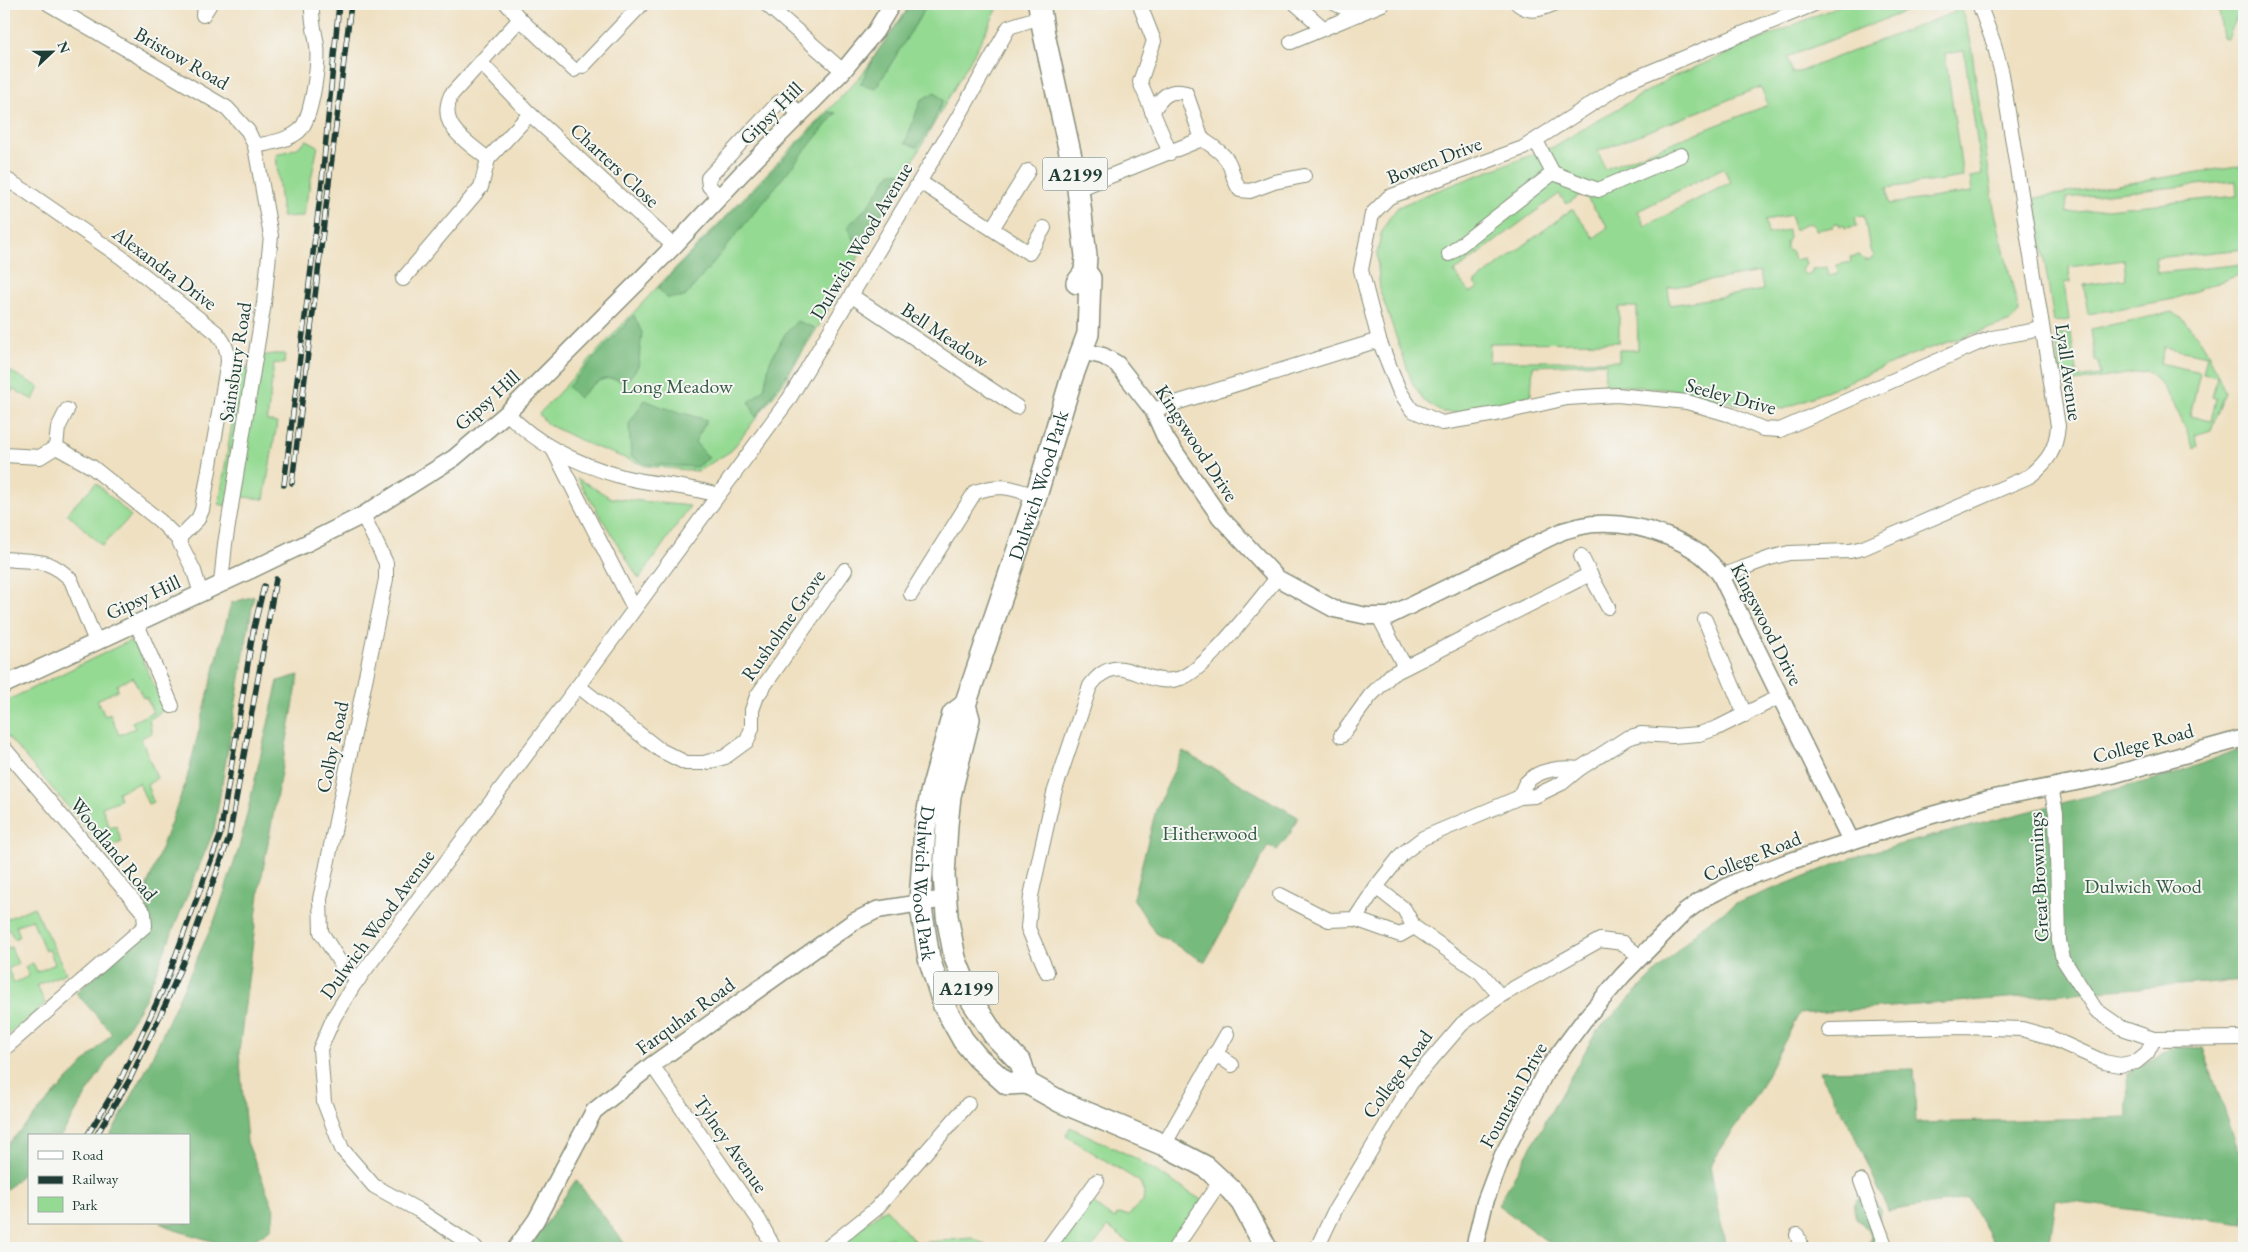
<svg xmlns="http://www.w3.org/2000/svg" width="2248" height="1252" font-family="'EB Garamond',serif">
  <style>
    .green { fill: #94da93; stroke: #5a8c64; fill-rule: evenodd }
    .forest { fill: #77ba7d; stroke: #4b7c58 }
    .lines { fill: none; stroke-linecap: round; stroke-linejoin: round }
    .minor-casing { stroke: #878e7a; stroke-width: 16 }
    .tertiary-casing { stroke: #878e7a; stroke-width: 19 }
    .primary-casing { stroke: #878e7a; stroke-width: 24 }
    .minor { stroke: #fff; stroke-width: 14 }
    .tertiary { stroke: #fff; stroke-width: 16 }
    .primary { stroke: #fff; stroke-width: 21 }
    .rail-casing { stroke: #1f3d34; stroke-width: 5.5 }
    .rail { stroke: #f6f6f2; stroke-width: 4; stroke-dasharray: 11; stroke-linecap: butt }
    .tertiary-bridge-casing { stroke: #878e7a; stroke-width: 19; stroke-linecap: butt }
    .tertiary-bridge { stroke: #fff; stroke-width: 16 }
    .labels { text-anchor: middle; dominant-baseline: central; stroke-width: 4; stroke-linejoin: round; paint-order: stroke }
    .shield { fill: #f6f6f2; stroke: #60746d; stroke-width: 1 }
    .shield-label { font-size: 19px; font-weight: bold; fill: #1f3d34 }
    .street-label { font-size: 20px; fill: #1f3d34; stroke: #f6f6f2 }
    .park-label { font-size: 20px; fill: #365c47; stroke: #f6f6f2 }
  </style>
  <rect width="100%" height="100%" fill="#f6f6f2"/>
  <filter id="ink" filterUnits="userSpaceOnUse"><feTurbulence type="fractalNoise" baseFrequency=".02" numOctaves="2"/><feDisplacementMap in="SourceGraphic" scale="10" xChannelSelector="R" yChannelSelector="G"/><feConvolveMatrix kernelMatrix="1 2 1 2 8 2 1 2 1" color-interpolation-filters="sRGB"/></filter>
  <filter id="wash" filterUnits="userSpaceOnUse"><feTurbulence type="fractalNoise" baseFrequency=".0096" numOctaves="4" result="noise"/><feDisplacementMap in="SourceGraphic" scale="20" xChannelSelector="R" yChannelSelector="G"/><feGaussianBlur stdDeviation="1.12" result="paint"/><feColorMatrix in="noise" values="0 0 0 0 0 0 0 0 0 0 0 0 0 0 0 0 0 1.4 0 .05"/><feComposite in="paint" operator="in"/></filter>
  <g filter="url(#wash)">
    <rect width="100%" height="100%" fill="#efe0c1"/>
    <g class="green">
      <path d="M909 4H1000L977 48 823 319 783 383 731 451 698 471 646 466 590 445 547 424 539 414 662 282 838 100 863 73 907 10Z"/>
      <path d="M1843 4H1925L1787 57 1793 74 1955 12 1952 4H1960L1970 38 1994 208 2019 313 2011 321 1916 353 1784 409 1736 404 1685 391 1604 384 1606 363 1533 366 1531 395 1469 413 1441 412 1423 400 1412 382 1380 291 1377 254 1381 234 1388 220 1398 207 1428 194 1553 147 1668 79ZM1964 51 1982 175 1970 177 1972 192 1889 204 1887 188 1963 177 1945 54ZM1761 87 1768 105 1605 169 1598 151ZM1723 168 1731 182 1645 226 1638 211ZM1583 193 1608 227 1594 238 1572 209 1474 283 1478 288 1470 293 1454 272 1559 194 1567 204ZM1791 215 1794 230 1809 223 1815 226 1816 230 1833 227V224L1839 223 1840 226 1844 225 1845 228 1857 226 1855 217 1864 215 1870 250 1874 255 1870 260H1864L1859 255 1850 257 1851 262 1837 265 1838 274 1828 276 1826 267 1812 269V272L1806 275 1802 272V268L1806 265 1804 258 1794 260 1792 252 1787 250 1786 243 1789 238 1788 230 1768 234 1765 220ZM1760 272 1763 290 1670 305 1668 288ZM1619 307H1637L1638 350H1619V361H1489L1490 343 1619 342Z"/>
      <path d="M2218 4H2242L2228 39 2223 38Z"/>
      <path d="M307 140 318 146 303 216 282 217 276 155 297 148Z"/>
      <path d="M2243 165 2244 249 2155 258 2157 273 2244 264V273L2174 299 2088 314 2084 285 2126 279 2124 260 2069 267 2070 282 2064 283 2069 320 2054 322 2035 198ZM2236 181 2237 196 2067 213 2066 198Z"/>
      <path d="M2173 312C2204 336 2210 357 2225 392L2211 430 2195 435 2198 446 2194 449C2182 422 2171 388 2146 371L2062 384 2055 334 2071 333 2077 378 2100 375 2099 362 2095 361 2091 329ZM2164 347 2207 356 2203 373 2217 376 2212 397 2216 398 2211 421 2190 416 2200 372 2160 363Z"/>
      <path d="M273 354H285L284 364 274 363 267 421 277 423 264 499 233 496 256 357Z"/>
      <path d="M241 367 249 368 226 506 219 504Z"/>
      <path d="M4 368 39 387 33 400 13 389 12 392 4 387Z"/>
      <path d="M577 478 611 498 690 506 639 579Z"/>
      <path d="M96 483 131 516 102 546 67 513Z"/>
      <path d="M133 639 165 709 149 720 152 733 141 738 157 778 147 785 153 802 148 804 139 783 118 792 120 800 102 807 110 828 116 826 122 842 104 849 4 732V702ZM133 677 143 698 146 697 153 712 132 722 135 728 119 735 110 714 105 716 97 700 118 690 117 685Z"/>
      <path d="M34 907 66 973 37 985 45 1004 4 1038V950L11 947 18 964 8 969 14 983 29 976 25 967 33 963 37 972 55 964 49 949 45 951 32 919 16 926 20 936 14 939 9 929 4 932V920Z"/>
      <path d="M1070 1127 1135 1158 1206 1203 1175 1248H1133L1134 1246 1108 1227 1092 1248H1049L1085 1197 1114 1219 1118 1214 1128 1215 1143 1202 1144 1192 1140 1182 1066 1136Z"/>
      <path d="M886 1209 913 1240 919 1243 972 1238 991 1248H906L891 1238 883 1240 885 1248H828Z"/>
    </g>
    <g class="forest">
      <path d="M909 4H928L876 88 860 84 877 52 907 10Z"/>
      <path d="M935 92 943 100 931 127 917 147 905 143 921 100Z"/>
      <path d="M829 112 836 113 685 297 667 298 658 288Z"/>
      <path d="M891 172 901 173 896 188 858 250 847 227 868 206Z"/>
      <path d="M634 315 642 333 638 367 625 383C605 372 593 383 579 398L568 387Z"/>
      <path d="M797 321 815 328 790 369 756 417 749 402 764 389 770 361 785 334Z"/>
      <path d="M645 400 662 407 707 420 695 442 709 458 696 467 646 464 631 456 629 424Z"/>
      <path d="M254 596 214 830 145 999 61 1136H29V1168L4 1192V1148L112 1033 76 993 146 930 147 886 186 782 231 603Z"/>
      <path d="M299 675 260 886 239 1051 247 1142 274 1209 272 1228 242 1248H235L175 1230 160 1223H189V1136H110L145 1072 216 917 239 848 278 681Z"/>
      <path d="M2244 747V980L1799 1014 1758 1092 1710 1166 1726 1248H1556L1498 1205 1596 1032 1703 925 1735 904 1859 855 2175 774Z"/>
      <path d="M1183 751 1298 817 1290 834 1277 850 1268 846 1205 962 1155 933 1133 898 1156 810Z"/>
      <path d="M2174 1047 2203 1048 2238 1149 2244 1148V1224L2056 1200 2049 1248H1997L1968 1198 1888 1211 1857 1139 1819 1071 1914 1069 1916 1123 2128 1117 2127 1073Z"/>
      <path d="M576 1180 628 1248H529Z"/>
      <path d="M1870 1195 1880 1210 1879 1223 1889 1248H1864L1871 1240V1234L1863 1224 1855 1219 1854 1206 1857 1199Z"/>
    </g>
  </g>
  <g filter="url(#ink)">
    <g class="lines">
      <defs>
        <g id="minor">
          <path d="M49 4 227 108 248 131 255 146 271 236 264 303 225 544 221 583"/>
          <path d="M507 4 520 19 574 70"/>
          <path d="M766 4 843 71"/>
          <path d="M1142 4 1141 8 1154 41 1140 82 1170 153"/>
          <path d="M1296 4 1323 28"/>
          <path d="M1336 4 1359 14"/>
          <path d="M1518 4C1531 14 1540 9 1554 4"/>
          <path d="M1814 4 1626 82 1523 148 1389 197 1372 214 1361 270 1379 340 1399 390 1412 410 1442 423 1496 414 1567 398 1617 395 1687 402 1731 415 1763 429 1780 430 1976 344 1992 338 2042 329"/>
          <path d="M203 15 210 4"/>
          <path d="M1291 42 1382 4"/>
          <path d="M481 63 530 114 488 159"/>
          <path d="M583 66 642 4"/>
          <path d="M530 114 674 246"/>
          <path d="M1202 139C1211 145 1221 151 1227 160 1233 169 1232 179 1240 190L1250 191 1274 182 1304 176"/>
          <path d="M255 146C269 143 287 141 299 131 312 119 319 64 317 46 315 31 311 19 312 4"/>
          <path d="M1553 173 1598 190 1681 155"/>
          <path d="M4 178 27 192 121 257 217 333C225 343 228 350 228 362L202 510 198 519 178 539"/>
          <path d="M920 182 1029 253 1044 228"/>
          <path d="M1078 189 1202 139 1186 93C1168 88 1161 98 1152 112"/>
          <path d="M720 197 709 186 708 178 779 102H787L800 114"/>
          <path d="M993 227 1028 171"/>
          <path d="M1449 254 1553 173 1536 141"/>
          <path d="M403 279 481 187 488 159C466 141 437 126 451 95L520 19"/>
          <path d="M852 296 1017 407"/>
          <path d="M67 410 58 428 56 447 92 467 160 521 178 539 194 571 201 594"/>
          <path d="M1153 410 1379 340"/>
          <path d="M507 413C538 446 580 465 623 477 654 485 687 485 717 495"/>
          <path d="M554 451 634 608"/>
          <path d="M4 455 40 457 56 447"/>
          <path d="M1581 556 1590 574"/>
          <path d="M4 559C34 562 49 557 71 580L96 642"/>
          <path d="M1721 576 1770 558 1789 553 1850 551 1863 548 2030 476C2048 461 2056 450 2058 426L2002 74 1994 44 1979 4"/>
          <path d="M911 594 975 492C1002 483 1011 488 1036 496"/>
          <path d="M1379 617 1405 667"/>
          <path d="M1705 620 1745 715"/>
          <path d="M136 622 172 706"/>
          <path d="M578 686 660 750 686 763H704L725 757 747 741 752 728V710L757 696 845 570"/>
          <path d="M1341 736 1370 696 1392 674 1590 574 1608 607"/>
          <path d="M4 748 144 913 145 926 4 1049"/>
          <path d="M2051 787 2056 813 2059 941 2063 959 2096 1010 2122 1028 2154 1039 2244 1038"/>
          <path d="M1520 797C1522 793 1523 787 1526 783 1538 769 1562 767 1579 769"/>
          <path d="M1376 887 1402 854 1423 838 1520 797 1535 796 1562 783 1579 769 1627 738 1641 734 1673 736 1699 734 1717 728 1779 697"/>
          <path d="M1280 895 1329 920 1355 919 1376 887 1404 909 1414 927 1481 973 1500 996"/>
          <path d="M1355 919 1400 935 1414 927"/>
          <path d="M1047 972 1028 928 1031 896 1054 793 1090 686C1120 645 1144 691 1181 678 1206 670 1258 601 1277 578"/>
          <path d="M359 979 344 969 321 932 320 899 386 579V563L363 515"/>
          <path d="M1829 1030 1961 1027 2022 1029 2047 1036 2104 1062 2120 1065 2136 1062 2147 1053 2154 1039"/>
          <path d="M1215 1053 1232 1065"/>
          <path d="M652 1065 759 1220 774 1248"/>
          <path d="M1164 1145 1227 1034"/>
          <path d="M1861 1181 1886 1248"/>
          <path d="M1797 1235 1802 1248"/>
          <path d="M476 1248 418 1210 374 1186 342 1149 324 1102 320 1049 334 1017 353 986 578 686 789 399 960 114 1009 27 1040 17"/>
          <path d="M827 1248 876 1209 968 1104"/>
          <path d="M1048 1248 1097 1181"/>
          <path d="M1175 1248 1221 1180"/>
          <path d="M1317 1248 1335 1210 1411 1083 1462 1024 1500 996 1600 940 1623 943 1640 957"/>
        </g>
        <g id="tertiary">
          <path d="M1081 351 1103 356 1117 364 1153 410 1166 439 1220 517 1277 578 1334 609 1367 616H1389L1563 531C1574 528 1585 524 1597 524 1638 522 1698 540 1721 576L1851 841"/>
          <path d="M309 542 363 515 454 458 507 413 674 246 742 173 843 71 875 32 892 4"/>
          <path d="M4 685 251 570"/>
          <path d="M516 1248 536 1220 594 1111 652 1065 853 922 877 910 945 899"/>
          <path d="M1474 1248 1485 1202 1502 1157 1546 1071 1584 1020 1623 975 1684 913 1703 899 1738 881 1785 863 1925 817 1989 799 2112 775 2244 738"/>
        </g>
        <g id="primary">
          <path d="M1039 4 1044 34 1078 189 1086 256 1085 272 1077 283"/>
          <path id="s1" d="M965 705 953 714 931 793 925 828 920 901 929 958 944 1006 963 1040 978 1058 1007 1084 1027 1083 1061 1102 1164 1145 1206 1167 1231 1190 1242 1203 1266 1248"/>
          <path id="s2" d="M1027 1083 1021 1063 994 1035 972 1001 955 958 947 916 944 875 947 825 950 796 969 719 965 705 1036 496 1072 377 1088 334 1090 278 1085 272"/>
        </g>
      </defs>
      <use href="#minor" class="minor-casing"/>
      <use href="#tertiary" class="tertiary-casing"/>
      <use href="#primary" class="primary-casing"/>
      <use href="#minor" class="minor"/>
      <use href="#tertiary" class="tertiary"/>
      <use href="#primary" class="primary"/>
      <defs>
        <g id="rail">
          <path d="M292 483 351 4"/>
          <path d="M284 485 322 181 339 4"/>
          <path d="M87 1136 119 1083 164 987 220 836 253 632 264 586"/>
          <path d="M96 1136 130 1079 166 1003 192 941 229 838 276 579"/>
        </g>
      </defs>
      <use href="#rail" class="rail-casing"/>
      <use href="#rail" class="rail"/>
      <defs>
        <path id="tertiary-bridge" d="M251 570 309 542"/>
      </defs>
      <use href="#tertiary-bridge" class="tertiary-bridge-casing"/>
      <use href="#tertiary-bridge" class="tertiary-bridge"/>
    </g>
  </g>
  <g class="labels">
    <g class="shield">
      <rect x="1042.5" y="157.5" width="65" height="33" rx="4"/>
      <rect x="933.5" y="971.5" width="65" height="33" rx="4"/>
    </g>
    <g class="shield-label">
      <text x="1075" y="174">A2199</text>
      <text x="966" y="988">A2199</text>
    </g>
    <g class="street-label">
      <text transform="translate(182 58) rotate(30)">Bristow Road</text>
      <text transform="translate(771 113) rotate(-45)">Gipsy Hill</text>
      <text transform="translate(1434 160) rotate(-21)">Bowen Drive</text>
      <text transform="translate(615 165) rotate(43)">Charters Close</text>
      <text transform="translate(861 241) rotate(-59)">Dulwich Wood Avenue</text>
      <text transform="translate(165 268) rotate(37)">Alexandra Drive</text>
      <text transform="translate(945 335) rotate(34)">Bell Meadow</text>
      <text transform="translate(235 362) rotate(-81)">Sainsbury Road</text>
      <text transform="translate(2069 372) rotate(82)">Lyall Avenue</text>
      <text transform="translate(1731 396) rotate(15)">Seeley Drive</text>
      <text transform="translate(487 400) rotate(-42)">Gipsy Hill</text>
      <text transform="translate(1197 443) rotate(57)">Kingswood Drive</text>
      <text stroke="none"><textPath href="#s2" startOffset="635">Dulwich Wood Park</textPath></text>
      <text transform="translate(143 597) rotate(-25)">Gipsy Hill</text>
      <text transform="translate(1767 624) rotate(63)">Kingswood Drive</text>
      <text transform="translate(783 625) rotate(-55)">Rusholme Grove</text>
      <text transform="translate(2143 743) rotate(-15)">College Road</text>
      <text transform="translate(332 747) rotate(-78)">Colby Road</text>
      <text transform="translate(114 849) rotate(51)">Woodland Road</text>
      <text transform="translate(1752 856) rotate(-22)">College Road</text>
      <text transform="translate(2038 877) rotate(-93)">Great Brownings</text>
      <text stroke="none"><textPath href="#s1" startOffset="188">Dulwich Wood Park</textPath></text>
      <text transform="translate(377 924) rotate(-54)">Dulwich Wood Avenue</text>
      <text transform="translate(685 1016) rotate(-36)">Farquhar Road</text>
      <text transform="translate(1397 1074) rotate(-54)">College Road</text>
      <text transform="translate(1513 1095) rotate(-61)">Fountain Drive</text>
      <text transform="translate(731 1144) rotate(55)">Tylney Avenue</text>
    </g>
    <g class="park-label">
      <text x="677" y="386">Long Meadow</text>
      <text x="1210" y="833">Hitherwood</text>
      <text x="2143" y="886">Dulwich Wood</text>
    </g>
  </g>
  <rect width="2248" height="1252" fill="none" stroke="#f6f6f2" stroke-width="20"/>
  <rect x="28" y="1134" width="162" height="90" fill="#f6f6f2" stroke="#a0aca6"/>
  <rect x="38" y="1151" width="25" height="8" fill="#ffffff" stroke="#a0aca6"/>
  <text x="72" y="1160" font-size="15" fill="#1f3d34">Road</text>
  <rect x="38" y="1176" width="25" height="8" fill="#1f3d34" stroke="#a0aca6"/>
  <text x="72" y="1184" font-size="15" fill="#1f3d34">Railway</text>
  <rect x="38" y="1197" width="25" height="15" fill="#94da93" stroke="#a0aca6"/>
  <text x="72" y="1210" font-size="15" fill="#1f3d34">Park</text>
  <g transform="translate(52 52) rotate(68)" stroke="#f6f6f2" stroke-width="4" paint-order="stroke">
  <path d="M0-4L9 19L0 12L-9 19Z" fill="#1f3d34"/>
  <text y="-8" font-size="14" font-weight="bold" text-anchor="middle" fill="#1f3d34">N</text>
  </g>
</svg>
